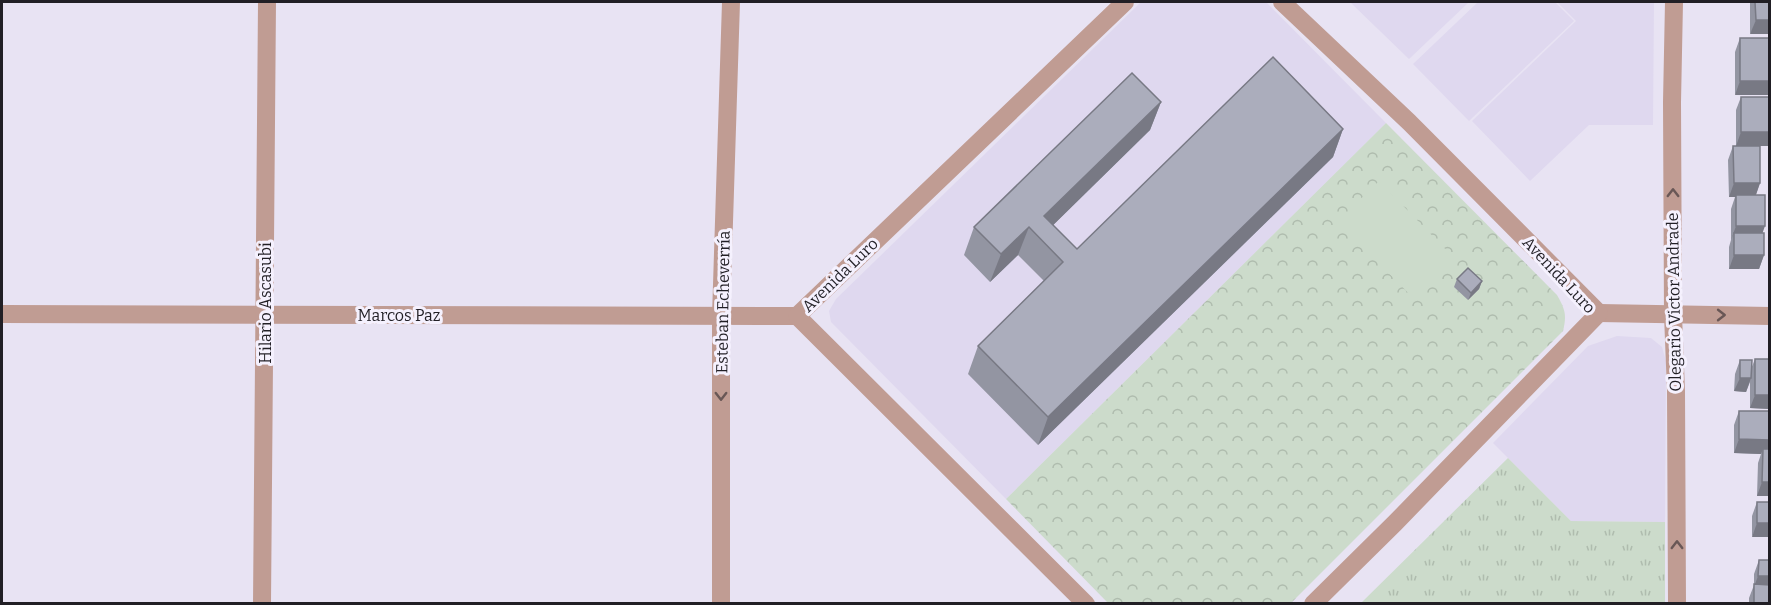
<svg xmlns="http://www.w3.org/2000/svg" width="1771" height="605" font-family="Bitter,serif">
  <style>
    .built { fill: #dfd8ef }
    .grass { fill: url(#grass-tufts) }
    .park { fill: url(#park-crowns) }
    .pitch { fill: #ccdbcb }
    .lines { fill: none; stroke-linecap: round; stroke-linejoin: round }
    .minor { stroke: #c09c93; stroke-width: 18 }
    .wall { fill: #9395a2 }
    .shaded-wall { fill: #787984 }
    .building { fill: #abadbc; stroke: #787984; stroke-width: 1.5 }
    .oneway { stroke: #695756 }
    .labels { text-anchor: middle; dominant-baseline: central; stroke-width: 6; stroke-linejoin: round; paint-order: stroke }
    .street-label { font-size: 16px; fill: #211f25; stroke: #f5f1fe }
  </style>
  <defs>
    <pattern id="grass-tufts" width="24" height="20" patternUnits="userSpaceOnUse" patternTransform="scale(1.5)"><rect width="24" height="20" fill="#ccdbcb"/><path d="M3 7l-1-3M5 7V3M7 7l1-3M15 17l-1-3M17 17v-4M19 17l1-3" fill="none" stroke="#afbcae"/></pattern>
    <pattern id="park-crowns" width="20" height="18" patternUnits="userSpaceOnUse" patternTransform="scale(1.5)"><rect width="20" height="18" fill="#ccdbcb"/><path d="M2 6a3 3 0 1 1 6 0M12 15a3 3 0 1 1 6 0" fill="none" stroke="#afbcae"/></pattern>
  </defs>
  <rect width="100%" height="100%" fill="#e8e3f3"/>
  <g class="built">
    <path d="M1141 2H1266L1386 123 1006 499 831 322 829 311 836 299Z"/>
    <path d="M1350 2H1469L1409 59Z"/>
    <path d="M1478 2H1555L1574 21 1469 121 1413 64Z"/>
    <path d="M1557 2H1654L1653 125H1589L1530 181 1472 121 1576 21Z"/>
    <path d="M1617 336 1651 338 1662 347 1666 361 1665 522 1571 521 1493 443 1588 346Z"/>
  </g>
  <path class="grass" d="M1508 458 1571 521 1665 522V603H1361Z"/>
  <path class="park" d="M1386 123 1557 295C1565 309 1567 315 1563 331L1291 603H1108L1006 499Z"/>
  <path class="pitch" d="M1379 181 1457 261 1416 301 1338 221Z"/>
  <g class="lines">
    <g class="minor">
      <path d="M1282 2 1409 122 1599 313"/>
      <path d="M1674 2 1672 102 1673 315 1676 391 1677 604"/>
      <path d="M1599 313 1770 316"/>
      <path d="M2 314 797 316"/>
      <path d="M262 604 267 2"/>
      <path d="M721 604V316L731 2"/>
      <path d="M1086 604 797 316 1125 2"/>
      <path d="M1313 604 1395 523 1599 313"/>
    </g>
  </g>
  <g class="wall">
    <path d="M1750 2H1770L1750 34Z"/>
    <path d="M1740 38H1770L1735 95V52Z"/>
    <path d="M1741 97H1770V146H1736V110Z"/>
    <path d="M1161 102 1150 130 1053 225 1077 249 1343 129 1333 157 1038 445 968 374 978 346 1044 281 1018 255 990 282 964 255 974 227Z"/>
    <path d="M1733 146 1760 183 1756 195 1762 233 1764 255 1759 269H1729V247L1731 240V209L1735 197H1729L1728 160Z"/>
    <path d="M1457 279 1482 281 1479 289 1468 300 1454 287Z"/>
    <path d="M1755 359H1770V409L1750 408V382L1746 392 1734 391 1735 374 1740 360 1751 369Z"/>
    <path d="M1739 411H1770V496H1757L1758 463 1761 454 1734 453V425Z"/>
    <path d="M1757 502H1770L1752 537V516Z"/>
    <path d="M1759 560 1770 603H1749V598L1754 585V574Z"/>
  </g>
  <g class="shaded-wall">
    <path d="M1756 20H1770V34H1750Z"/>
    <path d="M1740 81H1770V95H1735Z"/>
    <path d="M1161 102 1150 130 1040 238 1044 216Z"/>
    <path d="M1343 129 1333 157 1038 445 1048 417Z"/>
    <path d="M1741 132H1770V146H1736Z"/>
    <path d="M1734 183H1760L1755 197H1729Z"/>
    <path d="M1736 226H1765L1760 240 1734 233 1731 240Z"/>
    <path d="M1029 227 1018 255 990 282 1001 254Z"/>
    <path d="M1734 255H1764L1759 269H1729Z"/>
    <path d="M1482 281 1479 289 1468 300 1471 293Z"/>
    <path d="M1740 378H1751L1746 392 1734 391Z"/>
    <path d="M1755 395H1770V409L1750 408Z"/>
    <path d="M1739 439 1770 440V452L1763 449 1761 454 1734 453Z"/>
    <path d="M1762 482H1770V496H1757Z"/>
    <path d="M1757 523H1770V537H1752Z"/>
    <path d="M1758 576H1770V590H1753Z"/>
  </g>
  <g class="building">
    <path d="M1755 2H1770V20H1756Z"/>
    <rect x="1740" y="38" width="30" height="43"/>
    <path d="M1273 57 1343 129 1048 417 978 346 1063 262 1029 227 1001 254 974 227 1132 73 1161 102 1044 216 1077 249Z"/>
    <rect x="1741" y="97" width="29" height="35"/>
    <path d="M1733 146H1760V183H1734Z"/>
    <rect x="1736" y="195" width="29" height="31"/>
    <rect x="1734" y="233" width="30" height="22"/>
    <path d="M1468 268 1482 281 1471 293 1457 279Z"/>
    <rect x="1755" y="359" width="15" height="36"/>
    <path d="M1740 360H1752L1751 378H1740Z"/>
    <path d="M1739 411H1770V440L1739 439Z"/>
    <path d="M1763 449H1770V482H1762Z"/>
    <rect x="1757" y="502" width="13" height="21"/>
    <path d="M1759 560H1770V576H1758Z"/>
    <path d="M1754 584 1770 585V603H1754Z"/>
  </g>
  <defs><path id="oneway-chevron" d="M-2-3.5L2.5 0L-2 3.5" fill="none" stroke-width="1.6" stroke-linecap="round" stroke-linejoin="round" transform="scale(1.5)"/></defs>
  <g class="oneway">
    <use href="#oneway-chevron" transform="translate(1673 193) rotate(-90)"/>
    <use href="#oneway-chevron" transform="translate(1721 315)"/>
    <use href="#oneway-chevron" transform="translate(721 396) rotate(90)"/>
    <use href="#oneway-chevron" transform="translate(1677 545) rotate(-90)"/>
  </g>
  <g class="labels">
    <g class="street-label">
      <text transform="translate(840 275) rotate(-44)">Avenida Luro</text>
      <text transform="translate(1559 275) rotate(47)">Avenida Luro</text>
      <text transform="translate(723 302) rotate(-89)">Esteban Echeverría</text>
      <text transform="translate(1674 302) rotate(-91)">Olegario Victor Andrade</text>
      <text transform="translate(265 303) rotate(-90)">Hilario Ascasubi</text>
      <text x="399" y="315">Marcos Paz</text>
    </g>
  </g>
  <rect width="1771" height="605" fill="none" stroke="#211f25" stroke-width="6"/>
</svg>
